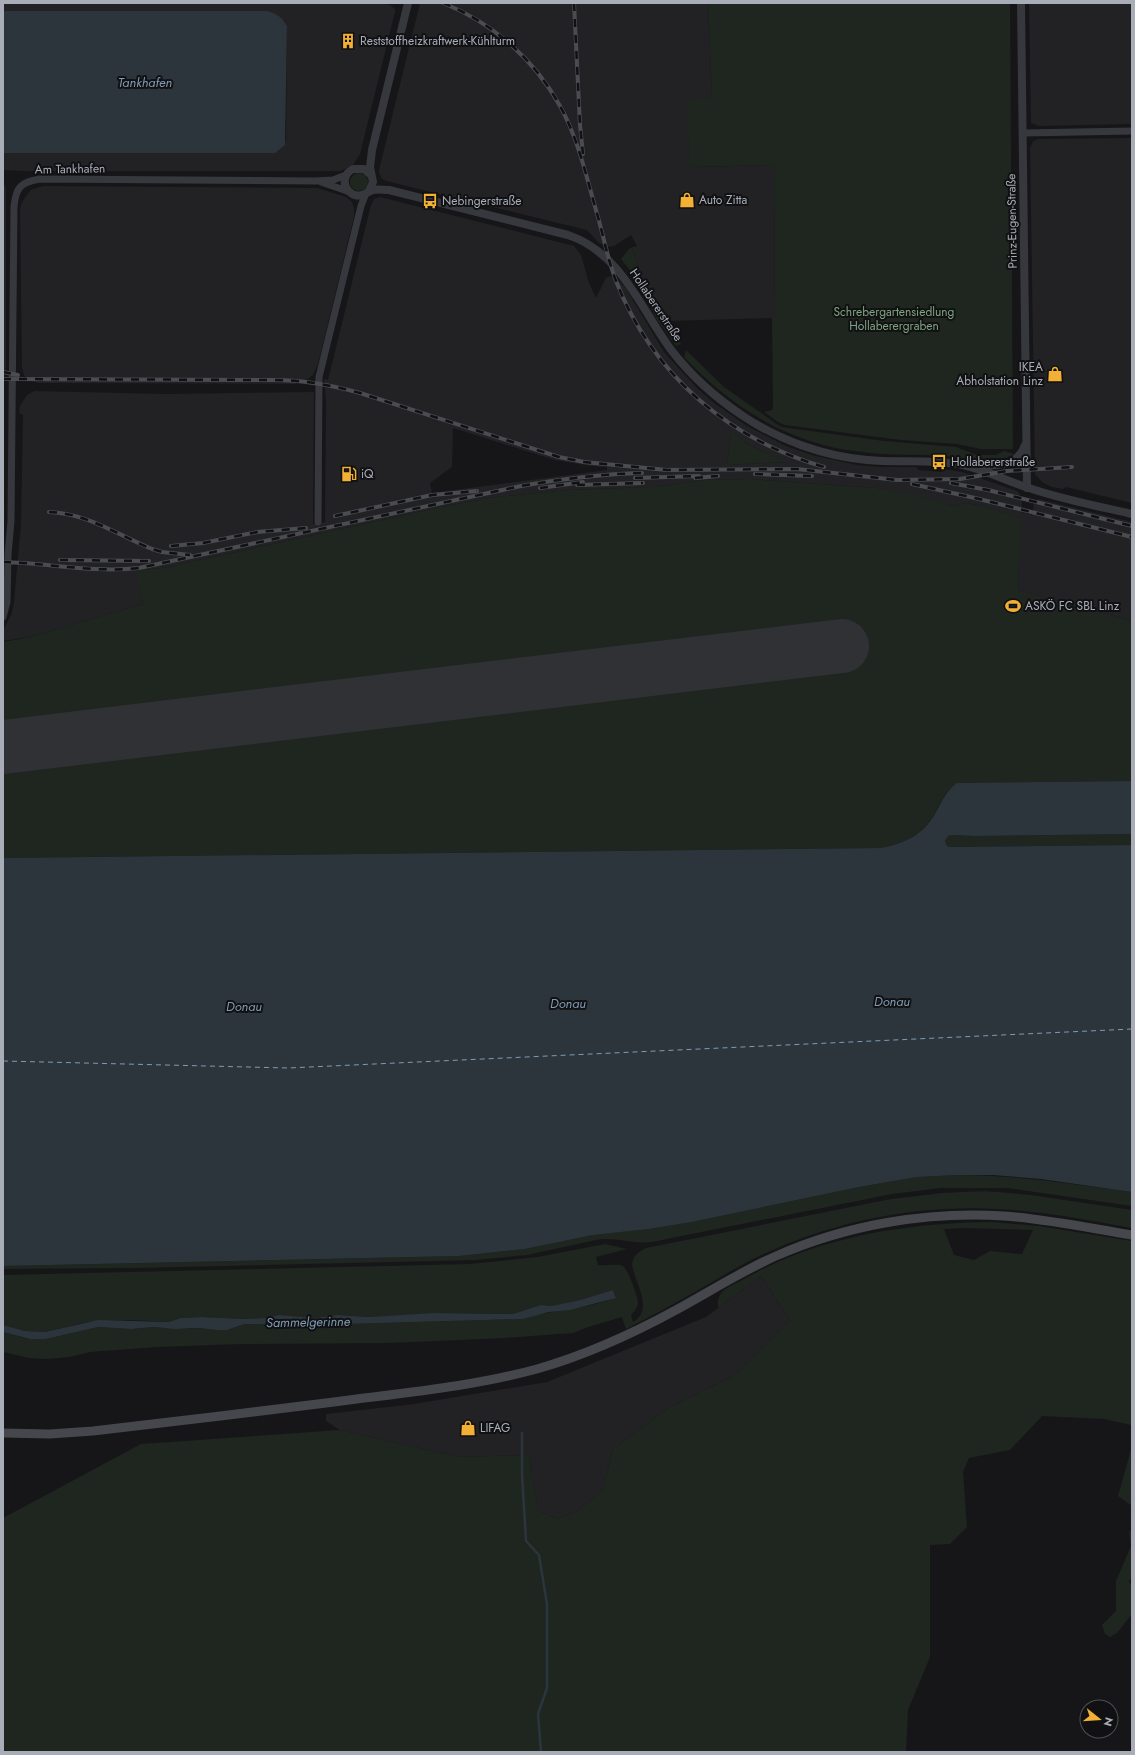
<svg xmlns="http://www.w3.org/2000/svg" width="1135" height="1755" font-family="Jost,sans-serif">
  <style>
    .built { fill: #222225; fill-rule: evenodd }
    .green { fill: #1e261f; fill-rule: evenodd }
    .water { fill: #2c353c }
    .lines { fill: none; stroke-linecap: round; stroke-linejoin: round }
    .stream { stroke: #2c353c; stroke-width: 2.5 }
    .ferry { stroke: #7f9bb3; stroke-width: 1; stroke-dasharray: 5 4; stroke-linecap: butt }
    .runway { stroke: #303135; stroke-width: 54 }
    .minor { stroke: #37383d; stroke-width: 7 }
    .tertiary { stroke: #37383d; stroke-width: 8 }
    .secondary { stroke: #45474d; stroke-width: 9 }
    .rail-casing { stroke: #4a4c52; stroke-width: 4 }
    .rail { stroke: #111113; stroke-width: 2.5; stroke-dasharray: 8; stroke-linecap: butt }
    .labels { text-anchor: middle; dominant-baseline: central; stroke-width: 4; stroke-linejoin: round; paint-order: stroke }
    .poi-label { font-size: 12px; fill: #a8adb8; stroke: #111113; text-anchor: start }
    .street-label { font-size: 12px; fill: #a8adb8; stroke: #111113 }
    .park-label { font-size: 12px; fill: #7fa381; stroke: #111113 }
    .water-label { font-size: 13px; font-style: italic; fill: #7f9bb3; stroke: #111113 }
  </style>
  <rect width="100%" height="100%" fill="#161618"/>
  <g class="built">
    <path d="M3 3H380L390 5 395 9V12L360 154 353 165 341 171H23L3 170V153H275L286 140 287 26 284 21 267 11H3Z"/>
    <path d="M420 3H708L712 97 690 167 774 165 775 318 668 321 641 276 632 247 637 246 631 235 614 246 606 247 598 242 587 230 386 181 381 178 379 171 380 166Z"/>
    <path d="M1029 3H1132V124L1039 126 1031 123Z"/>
    <path d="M1132 138V503L1066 487 1063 489 1052 487 1042 482 1035 474 1030 148 1033 141 1038 139Z"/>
    <path d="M3 182 6 188V367L3 378Z"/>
    <path d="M43 186 317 188 346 197 352 202 354 208V217L322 348 318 364 313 375 308 379 295 384 38 383 28 380 24 375 22 368 20 210 21 204 27 195 31 190Z"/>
    <path d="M380 197 574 246 581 255 589 283 596 298 606 278 610 276 616 278 625 287 664 352 697 388 714 403 747 426 786 446 815 456 857 465 881 467H917L918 470 943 472V469L962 472 1017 491 1020 494 1022 501 1021 512 1032 515 1034 504 1038 499 1132 522V621L1018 590 1020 519 982 506 966 503 954 506 877 488 749 479 707 480 651 487 567 490 489 498 441 507 169 567 137 571 143 604 30 637 3 641V631L12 613 14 602 21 524 23 415 19 413 20 406 27 395 34 391 164 394 314 392 313 524 325 522 326 401 324 379 328 380 371 205 374 199ZM453 428 555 460 592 466 607 467V470L432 493 430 483 452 467ZM731 434 749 445 785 462 727 465Z"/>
    <path d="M761 1276 790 1320 734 1376 670 1407 613 1449 603 1490 579 1510 558 1519 538 1511 529 1455 459 1457 340 1430 326 1421V1414L414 1404 547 1382 706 1317Z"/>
  </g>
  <g class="green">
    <path d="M708 3H1010L1013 449H981L957 444 901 440 785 425 778 422 764 412 772 410 773 406 772 318 775 317 774 165 690 167 687 100 712 97Z"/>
    <circle cx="359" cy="182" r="9"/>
    <path d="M632 247 641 276 636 278 621 259 628 250Z"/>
    <path d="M643 293 648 294 681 344 676 346 656 318Z"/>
    <path d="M686 350 724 387 781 427 884 441 956 447 977 455H996L1004 451 1014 454C1005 461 984 463 973 461 964 460 956 457 946 456 918 454 890 456 862 452 791 445 732 408 684 357Z"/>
    <path d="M731 433 749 445 786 462 727 465Z"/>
    <path d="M749 479 877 488 906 493 954 506 966 503 982 506 1021 519 1018 590 1132 621V781L960 783C946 789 943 799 936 811 924 834 906 843 881 848L3 858V642L30 637 143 604 136 571 169 567 441 507 489 498 567 490 651 487 707 480Z"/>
    <path d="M1132 834V845L950 847 947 846 945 841 947 836 954 835 974 836Z"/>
    <path d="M957 1175C1016 1175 1073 1184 1132 1192V1206L1008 1188H941L892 1194 652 1242C635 1244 619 1238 601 1239L527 1255 475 1260 139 1268 3 1269V1266L459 1256 525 1249 593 1235 649 1229 692 1222 859 1187 917 1177Z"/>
    <path d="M985 1191 1031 1195 1132 1210V1228C1087 1220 1043 1211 997 1209 922 1205 845 1219 775 1249 747 1260 721 1277 695 1292 672 1305 649 1317 626 1329L622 1317 588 1327 573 1333 506 1338 388 1343 242 1344 157 1347 90 1352 69 1357 48 1359 29 1358 3 1352V1332L29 1339H46L98 1327 131 1329 154 1327 189 1329 199 1328 217 1330H228L245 1324 311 1325 523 1319C553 1309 586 1310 616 1297L613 1290 580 1300 551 1306 541 1305 513 1314 456 1313 369 1317 337 1315 315 1318 279 1315 265 1318 242 1319 202 1317 181 1318 169 1322 128 1320 87 1322 45 1332 25 1331 3 1325V1275L470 1264 538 1257 605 1244 627 1249 596 1257 598 1265C605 1266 619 1263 623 1266 628 1269 637 1295 638 1301 638 1307 635 1311 631 1315L633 1322C655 1309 634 1282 632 1264 633 1255 639 1252 646 1248L891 1199 942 1193Z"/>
    <path d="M992 1222 1039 1226 1132 1241V1429L1131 1425 1104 1419 1042 1416 1010 1450 969 1458 963 1472 967 1527 950 1544 930 1545V1657L908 1710 906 1752H3V1518L141 1444 340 1430 459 1457 529 1455 538 1511 558 1519 579 1510 603 1490 613 1449 670 1407 734 1376 790 1320 761 1276 718 1308C716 1288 731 1287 746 1278 820 1236 908 1223 992 1222ZM961 1228 1033 1230 1022 1254 990 1251 974 1260 954 1255 944 1229Z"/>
    <path d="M1132 1446V1506L1118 1496Z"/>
    <path d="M1129 1531 1132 1532V1576L1129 1582 1132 1586V1614L1117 1633 1110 1637 1105 1634 1102 1625 1116 1611V1581L1131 1546Z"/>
  </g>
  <g class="water">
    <path d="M3 11H267C277 14 282 17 287 26L285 145 275 153H3Z"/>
    <path d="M1132 781V834L974 836 954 835 948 836 945 841 947 846 950 847 1132 845V1192L1041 1179 993 1175H957L917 1177 859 1187 692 1222 649 1229 593 1235 525 1249 459 1256 3 1266V858L881 848C906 843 925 834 937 810 943 799 947 790 957 783Z"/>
    <path d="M613 1290 616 1298 570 1310 549 1312 523 1319 311 1325 245 1324 227 1330H217L199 1328 175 1329 154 1327 131 1329 98 1327 46 1339H30L3 1332V1325L25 1331 45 1332 98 1320 169 1322 181 1318 202 1317 242 1319 265 1318 279 1315 315 1318 337 1315 369 1317 434 1313 513 1314 541 1305 551 1306 580 1300Z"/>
  </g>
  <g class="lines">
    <path class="stream" d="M522 1433V1474L526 1541 539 1555 547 1604V1688L538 1714 541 1752"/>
    <path class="ferry" d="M3 1061 288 1068 1132 1029"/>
    <path class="runway" d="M3 747 842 646"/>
    <g class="minor">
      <path d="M1023 133 1132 131"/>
      <path d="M321 182 350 192"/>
      <path d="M318 522 319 377 361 206 366 193"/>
      <path d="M3 617 7 602 8 555 11 521 14 206C16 187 21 182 40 179L315 181 333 180 346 175"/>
    </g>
    <g class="tertiary">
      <path d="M1021 3 1027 488"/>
      <path d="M371 175 364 169H353C349 171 346 174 345 179 343 188 352 198 362 195 366 194 369 191 373 190 378 189 383 190 389 190L568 235C622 253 641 310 672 351 692 377 716 398 743 416 779 440 823 456 867 460 899 463 931 459 963 465 985 470 1005 480 1026 487 1060 499 1097 506 1132 514"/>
      <path d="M369 191 373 182 370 167 372 150 408 3"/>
      <path d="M974 466C995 465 1017 468 1025 445"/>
    </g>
    <path class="secondary" d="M3 1433 50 1434 93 1431C173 1422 254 1412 334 1402 402 1393 471 1387 537 1369 586 1355 632 1334 676 1310 709 1292 742 1271 776 1256 846 1225 927 1211 1004 1216 1047 1219 1089 1228 1132 1235"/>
    <defs>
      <g id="rail">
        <path d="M443 3C493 23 534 59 560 106 579 140 587 180 598 217 604 239 608 260 616 281 653 375 728 439 824 467"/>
        <path d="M574 3 580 125 583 154"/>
        <path d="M3 372 18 375"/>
        <path d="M3 379 274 380C304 380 331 385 360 393L559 457 584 462 667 470 797 469 897 480 960 479 1007 471 1072 467"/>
        <path d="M755 474 812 476"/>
        <path d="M635 478 699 476"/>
        <path d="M695 478 718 476"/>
        <path d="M951 483 988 490 1132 526"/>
        <path d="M912 484 975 498 1132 537"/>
        <path d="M577 485 643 483"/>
        <path d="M540 488 583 482"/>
        <path d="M49 512C86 513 118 535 152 549L162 552 190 555"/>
        <path d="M335 516 432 495 477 491"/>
        <path d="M171 546 203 543 257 532 306 528"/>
        <path d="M60 560 149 561"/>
        <path d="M3 562C48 563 93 573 139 568L521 486C561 479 601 474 642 473"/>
      </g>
    </defs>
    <use href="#rail" class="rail-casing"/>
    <use href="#rail" class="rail"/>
  </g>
  <defs>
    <symbol id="building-bare" viewBox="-9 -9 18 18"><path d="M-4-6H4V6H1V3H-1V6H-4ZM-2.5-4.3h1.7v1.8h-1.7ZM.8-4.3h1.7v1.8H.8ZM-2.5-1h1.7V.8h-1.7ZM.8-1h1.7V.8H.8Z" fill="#f2b134" stroke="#111113" stroke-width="2.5" paint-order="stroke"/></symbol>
    <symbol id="shop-bare" viewBox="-9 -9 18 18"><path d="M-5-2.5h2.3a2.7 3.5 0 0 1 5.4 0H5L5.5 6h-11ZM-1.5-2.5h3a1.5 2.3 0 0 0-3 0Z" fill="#f2b134" stroke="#111113" stroke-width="2.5" paint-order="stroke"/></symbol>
    <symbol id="bus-bare" viewBox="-9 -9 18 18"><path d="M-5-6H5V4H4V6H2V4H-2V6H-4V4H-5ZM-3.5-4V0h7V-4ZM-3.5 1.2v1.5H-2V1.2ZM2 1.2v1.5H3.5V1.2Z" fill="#f2b134" stroke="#111113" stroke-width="2.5" paint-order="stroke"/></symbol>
    <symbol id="fuel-bare" viewBox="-9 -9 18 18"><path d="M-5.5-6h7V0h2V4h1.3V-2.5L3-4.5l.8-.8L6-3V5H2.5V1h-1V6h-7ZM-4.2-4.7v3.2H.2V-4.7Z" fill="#f2b134" stroke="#111113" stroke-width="2.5" paint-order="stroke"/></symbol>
    <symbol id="stadium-bare" viewBox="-9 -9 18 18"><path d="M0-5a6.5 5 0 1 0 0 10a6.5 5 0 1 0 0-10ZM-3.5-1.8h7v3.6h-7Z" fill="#f2b134" stroke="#111113" stroke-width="2.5" paint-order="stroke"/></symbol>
  </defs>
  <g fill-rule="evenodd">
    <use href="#building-bare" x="337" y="30" width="22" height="22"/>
    <use href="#shop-bare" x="676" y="189" width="22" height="22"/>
    <use href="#bus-bare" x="419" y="190" width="22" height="22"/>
    <use href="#shop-bare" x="1044" y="363" width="22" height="22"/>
    <use href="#bus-bare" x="928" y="451" width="22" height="22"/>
    <use href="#fuel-bare" x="338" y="463" width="22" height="22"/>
    <use href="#stadium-bare" x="1002" y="595" width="22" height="22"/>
    <use href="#shop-bare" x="457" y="1417" width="22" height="22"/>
  </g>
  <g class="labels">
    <g class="poi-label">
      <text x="360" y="41">Reststoffheizkraftwerk-Kühlturm</text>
      <text x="699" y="200">Auto Zitta</text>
      <text x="442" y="201">Nebingerstraße</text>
      <text x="1043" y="367" text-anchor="end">IKEA<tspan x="1043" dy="14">Abholstation Linz</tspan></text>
      <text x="951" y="462">Hollabererstraße</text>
      <text x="361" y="474">iQ</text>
      <text x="1025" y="606">ASKÖ FC SBL Linz</text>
      <text x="480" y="1428">LIFAG</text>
    </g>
    <g class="street-label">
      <text transform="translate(70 169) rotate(-1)">Am Tankhafen</text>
      <text transform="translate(1012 221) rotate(-91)">Prinz-Eugen-Straße</text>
      <text transform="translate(656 305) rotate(56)">Hollabererstraße</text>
    </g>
    <g class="park-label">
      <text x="894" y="312">Schrebergartensiedlung<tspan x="894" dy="14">Hollaberergraben</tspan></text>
    </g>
    <g class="water-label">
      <text x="145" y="82">Tankhafen</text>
      <text x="892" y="1001">Donau</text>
      <text x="568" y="1003">Donau</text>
      <text x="244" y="1006">Donau</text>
      <text transform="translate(308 1322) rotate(-1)">Sammelgerinne</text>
    </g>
  </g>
  <rect width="1135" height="1755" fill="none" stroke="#a8adb8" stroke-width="8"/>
  <g transform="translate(1099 1719) rotate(107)"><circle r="19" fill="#111113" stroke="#4d4f55"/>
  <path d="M0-3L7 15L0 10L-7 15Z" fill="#f2b134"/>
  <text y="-6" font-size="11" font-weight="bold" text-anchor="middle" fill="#a8adb8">N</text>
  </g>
</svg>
